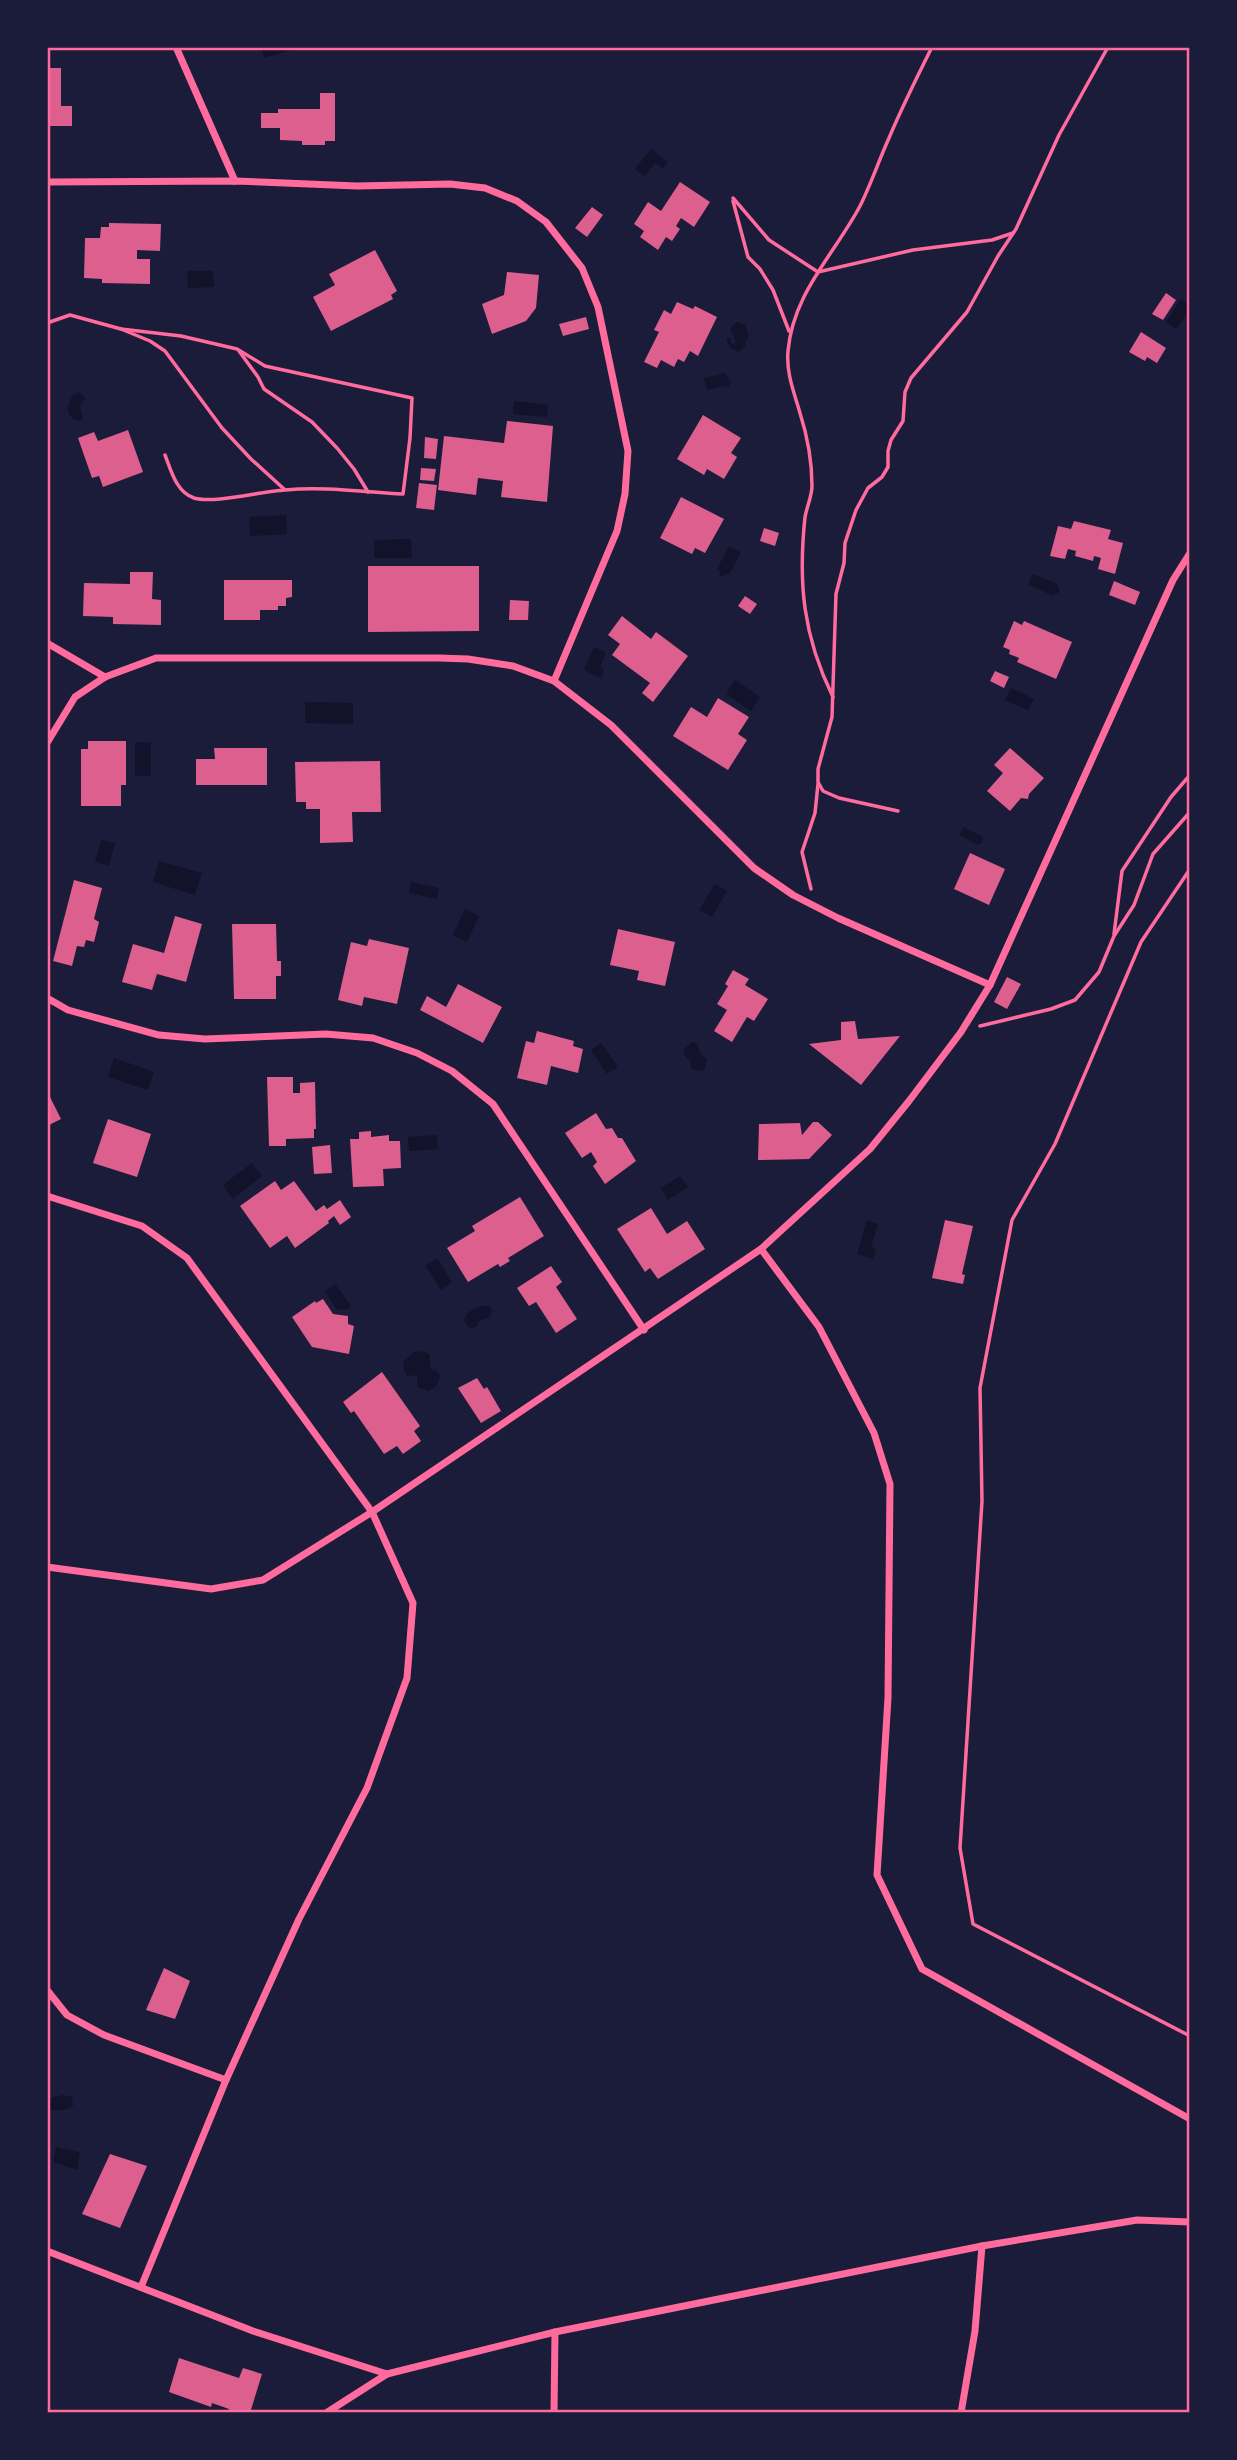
<svg xmlns="http://www.w3.org/2000/svg" width="1237" height="2460" font-family="'Playfair Display',serif">
  <style>
    .water { fill: #12122b }
    .building { fill: #dd5f8e }
    .lines { fill: none; stroke-linecap: round; stroke-linejoin: round }
    .path { stroke: #ff6b9d; stroke-width: 3.5 }
    .minor { stroke: #ff6b9d; stroke-width: 7 }
    .neatline { fill: none; stroke: #ff6b9d; stroke-width: 2.5 }
  </style>
  <rect width="100%" height="100%" fill="#1b1b3a"/>
  <g class="water">
    <path d="M261 47H290L291 50 264 58Z"/>
    <path d="M651 149 668 162 663 169 655 163 644 177 635 169Z"/>
    <path d="M187 271H213L214 287 188 288Z"/>
    <path d="M1181 299 1190 304V309L1176 329 1166 322Z"/>
    <path d="M737 322 746 325 749 339H746L745 346 739 352 730 348 726 338 730 337 732 344 736 343 730 328Z"/>
    <path d="M725 373 731 382 729 387 722 386 707 390 704 378Z"/>
    <path d="M79 392 85 398 80 406 83 419 81 421C66 418 65 409 73 395Z"/>
    <path d="M514 401 548 405 547 417 513 414Z"/>
    <path d="M286 515 287 534 250 536 249 517Z"/>
    <path d="M411 539 412 558H374V540Z"/>
    <path d="M729 546 741 552 729 575 727 574 722 577 719 575 720 570 717 569Z"/>
    <path d="M1033 574 1057 584 1060 592 1052 595 1028 585Z"/>
    <path d="M594 647 606 653 600 667 604 670 601 678 584 670Z"/>
    <path d="M735 680 760 697 751 711 726 694Z"/>
    <path d="M1011 688 1034 699 1028 710 1005 700Z"/>
    <path d="M305 702 353 703V724L305 723Z"/>
    <rect x="135" y="742" width="16" height="34"/>
    <path d="M963 827 983 837 982 843 978 845 959 835Z"/>
    <path d="M101 840 115 843 109 866 95 862Z"/>
    <path d="M159 861 202 873 195 895 153 882Z"/>
    <path d="M411 882 439 888 437 899 409 893Z"/>
    <path d="M715 884 727 891 712 917 699 910Z"/>
    <path d="M465 909 479 916 467 942 453 935Z"/>
    <path d="M693 1042 697 1044 701 1054 707 1059 704 1071 692 1069 690 1061 683 1054 685 1048Z"/>
    <path d="M601 1043 618 1067 607 1074 591 1050Z"/>
    <path d="M114 1058 154 1072 148 1090 108 1077Z"/>
    <path d="M437 1135 438 1149 409 1151 408 1137Z"/>
    <path d="M252 1163 262 1176 233 1199 223 1185Z"/>
    <path d="M680 1176 688 1187 668 1200 661 1188Z"/>
    <path d="M867 1220 878 1224 871 1247 876 1249 873 1259 857 1254Z"/>
    <path d="M437 1258 452 1282 441 1290 425 1266Z"/>
    <path d="M335 1284 351 1306 347 1309 337 1310 325 1291Z"/>
    <path d="M482 1306H489L492 1310 490 1317 479 1321 477 1326 470 1329 464 1321C466 1312 473 1308 482 1306Z"/>
    <path d="M415 1351 426 1352 430 1355V1368L434 1371 435 1368 440 1376 437 1386 428 1391 417 1387V1375L407 1376 403 1366 404 1361Z"/>
    <path d="M63 2095 72 2097 73 2106 65 2110H47V2099Z"/>
    <path d="M56 2147 80 2152 77 2170 53 2162Z"/>
  </g>
  <g class="building">
    <path d="M47 68H61V106H72V126H47Z"/>
    <path d="M320 93H335V141H325V145H302V141L280 140V128H261V113H278V109H320Z"/>
    <path d="M680 182 710 202 694 227 681 218 676 226 680 229 672 241 666 237 658 250 640 237 644 231 634 224 648 202 661 211Z"/>
    <path d="M592 207 603 215 587 237 575 228Z"/>
    <path d="M109 223 161 224 160 251 137 250V259H150V284L102 283V279L84 278 85 238H100L101 227H109Z"/>
    <path d="M375 250 397 291 391 295 393 299 331 331 313 297 335 285 329 274Z"/>
    <path d="M507 272 539 275 536 308 526 321 492 334 482 304 504 295Z"/>
    <path d="M1166 293 1176 300 1163 320 1152 314Z"/>
    <path d="M677 302 693 309 695 306 717 317 698 356 690 351 684 362 678 359 674 367 661 360 657 368 644 362 659 332 654 330 664 310 671 314Z"/>
    <path d="M586 317 589 329 563 336 559 324Z"/>
    <path d="M1141 332 1166 348 1157 363 1147 357 1145 361 1129 352Z"/>
    <path d="M703 415 741 438 731 453 737 457 724 479 707 469 704 475 677 459Z"/>
    <path d="M507 421 553 426 547 502 501 497 503 481 478 478 476 495 438 490 444 436 504 443Z"/>
    <path d="M128 430 143 472 103 487 99 476 92 478 78 438 94 432 98 441Z"/>
    <path d="M425 437 438 439 436 459 424 458Z"/>
    <path d="M421 468 436 469 434 481 420 480Z"/>
    <path d="M419 483 437 485 434 510 416 508Z"/>
    <path d="M681 497 724 519 705 553 695 548 692 554 660 538Z"/>
    <path d="M1074 521 1111 530 1108 539 1123 543 1115 574 1098 569 1101 558 1094 556 1093 561 1075 556 1076 551 1068 549 1065 559 1050 556 1058 526 1071 529Z"/>
    <path d="M764 528 779 533 775 546 760 541Z"/>
    <path d="M368 566H479V631L368 632Z"/>
    <path d="M130 572H153L152 599 161 600V625L113 624V617L83 616 84 583 130 584Z"/>
    <path d="M224 580H292V597L286 598V606H278V610H260V620H224Z"/>
    <path d="M1114 581 1140 592 1135 605 1109 595Z"/>
    <path d="M745 596 757 604 750 614 738 606Z"/>
    <path d="M510 600 529 601 528 620H509Z"/>
    <path d="M622 616 651 639 656 632 688 656 653 702 642 693 650 683 612 655 620 644 608 635Z"/>
    <path d="M1014 621 1022 625 1024 621 1072 642 1056 679 1017 662 1019 658 1009 654 1010 650 1003 647Z"/>
    <path d="M995 671 1009 677 1004 688 990 681Z"/>
    <path d="M718 698 749 717 738 734 747 740 728 770 673 736 691 707 707 717Z"/>
    <path d="M88 741H126V785H121V806H81V749H88Z"/>
    <path d="M214 748H267V785H196V759H215Z"/>
    <path d="M1010 748 1044 778 1029 794 1028 799 1021 798 1010 811 987 791 1003 773 994 765Z"/>
    <path d="M380 761 381 812H352L353 842 320 843V809H306V802H296L295 762Z"/>
    <path d="M970 853 1005 869 989 905 954 889Z"/>
    <path d="M74 880 102 888 94 919 99 922 94 942 86 940 84 947 77 946 72 966 53 961Z"/>
    <path d="M175 916 202 924 186 982 157 974 152 990 122 982 133 944 164 953Z"/>
    <path d="M232 924H276L277 961H281V976H276V999H234Z"/>
    <path d="M618 929 675 942 665 986 637 980 639 971 610 965Z"/>
    <path d="M369 939 409 948 397 1004 364 997 362 1006 338 1000 351 942 367 946Z"/>
    <path d="M733 970 749 979 745 985 768 999 754 1021 747 1017 732 1042 714 1031 727 1010 717 1004 728 986 725 984Z"/>
    <path d="M1007 977 1021 984 1007 1009 994 1002Z"/>
    <path d="M458 984 502 1007 483 1043 420 1010 427 996 446 1007Z"/>
    <path d="M855 1021 858 1039 900 1036 861 1085 809 1044 841 1040V1022Z"/>
    <path d="M537 1031 574 1041 573 1046 583 1049 578 1073 551 1066 547 1085 517 1078 526 1041 534 1043Z"/>
    <path d="M267 1077H293V1093H300V1083L315 1082 316 1129H314V1138L286 1139V1146H269Z"/>
    <path d="M47 1091 61 1119 47 1126Z"/>
    <path d="M596 1113 606 1129 612 1128 618 1138H622L636 1161 605 1184 593 1166 597 1162 591 1152 582 1158 565 1133Z"/>
    <path d="M108 1119 151 1134 137 1177 93 1163Z"/>
    <path d="M813 1122H818L832 1135 809 1159 758 1160 759 1124 800 1123 802 1135Z"/>
    <path d="M371 1131V1137L389 1135V1141H400L401 1168 383 1169 384 1186 353 1187 350 1139H359V1132Z"/>
    <path d="M330 1145 332 1173 314 1174 312 1147Z"/>
    <path d="M275 1181 281 1190 294 1181 316 1211 324 1205 327 1209 340 1200 351 1217 340 1225 334 1216 328 1221 329 1223 295 1248 287 1236 270 1248 240 1206Z"/>
    <path d="M520 1197 544 1236 508 1258 510 1261 500 1267 498 1264 468 1282 447 1248 475 1231 472 1226Z"/>
    <path d="M651 1208 667 1234 687 1221 705 1249 658 1279 650 1268 645 1272 617 1229Z"/>
    <path d="M945 1220 973 1226 962 1274 965 1275 963 1284 932 1278Z"/>
    <path d="M551 1266 562 1282 556 1287 577 1319 556 1333 536 1302 529 1306 517 1288Z"/>
    <path d="M323 1299 333 1314 348 1316V1324L354 1326 349 1354 312 1347 292 1317 315 1301 316 1303Z"/>
    <path d="M382 1372 420 1426 414 1431 421 1441 403 1454 397 1446 384 1454 354 1411 351 1413 343 1402Z"/>
    <path d="M477 1378 484 1389 487 1387 501 1411 481 1423 458 1388Z"/>
    <path d="M164 1968 190 1981 175 2019 146 2010Z"/>
    <path d="M110 2154 147 2166 120 2228 82 2214Z"/>
    <path d="M179 2358 239 2378 243 2368 262 2374 250 2413H227L229 2409 212 2403 211 2407 169 2392Z"/>
  </g>
  <g class="lines">
    <g class="path">
      <path d="M733 198 769 240 818 272 913 250 992 240 1013 233"/>
      <path d="M733 201 748 257 760 269 773 290 789 331"/>
      <path d="M47 323 70 315 121 329 150 341 165 351 222 428 251 459 284 489"/>
      <path d="M121 329 181 336 237 349 265 366 412 398 410 438 403 494C364 492 323 486 285 490 262 491 214 504 194 498 176 492 171 470 165 455"/>
      <path d="M239 351 258 377 264 389 312 422 337 448 354 469 368 492"/>
      <path d="M833 697C803 636 798 583 805 517 807 506 812 496 812 486 812 462 807 435 800 413 794 392 786 373 788 351 793 293 834 255 860 206 871 184 879 160 889 138 902 107 917 77 932 47"/>
      <path d="M898 811 839 798 823 791 818 782V769L832 717 836 594 844 563 845 543 856 510 868 488 882 477 888 467V451L891 440 903 421 905 392 911 378 967 312 998 256 1016 229 1059 135 1108 47"/>
      <path d="M1190 869 1141 942 1055 1144 1012 1220 980 1388 982 1501 960 1848 973 1924 1190 2036"/>
      <path d="M811 889 802 852 815 813 818 784"/>
      <path d="M1114 934 1122 871 1171 797 1190 775"/>
      <path d="M980 1026 1051 1009 1075 1000 1099 972 1114 936 1134 905 1153 854 1190 812"/>
    </g>
    <g class="minor">
      <path d="M176 47 235 181"/>
      <path d="M47 182 235 181 357 186 450 184 485 188 517 201 546 222 582 268 598 307 628 451 625 494 617 531 554 681"/>
      <path d="M47 643 105 677"/>
      <path d="M47 743 75 697 105 677 156 658H439L468 659 513 666 554 681 611 725 754 868 793 895 838 918 990 985"/>
      <path d="M47 998 68 1010 159 1035 205 1039 326 1034 373 1038 417 1053 452 1071 493 1104 644 1330"/>
      <path d="M47 1196 142 1226 187 1258 372 1512 413 1603 407 1678 367 1788 299 1919 226 2080 141 2287"/>
      <path d="M761 1249 819 1327 874 1433 890 1484 888 1698 877 1875 922 1969 1190 2119"/>
      <path d="M47 1567 211 1589 263 1580 372 1512 761 1249 870 1149 909 1101 961 1032 990 985 1173 580 1190 553"/>
      <path d="M47 1990 67 2015 104 2035 226 2080"/>
      <path d="M47 2251 253 2331 387 2374 555 2332 982 2246 1137 2220 1190 2222"/>
      <path d="M326 2413 387 2374"/>
      <path d="M554 2413 555 2332"/>
      <path d="M961 2413 975 2331 982 2246"/>
    </g>
  </g>
  <rect width="1237" height="2460" fill="none" stroke="#1b1b3a" stroke-width="98"/>
  <rect x="49" y="49" width="1139" height="2362" class="neatline"/>
</svg>
